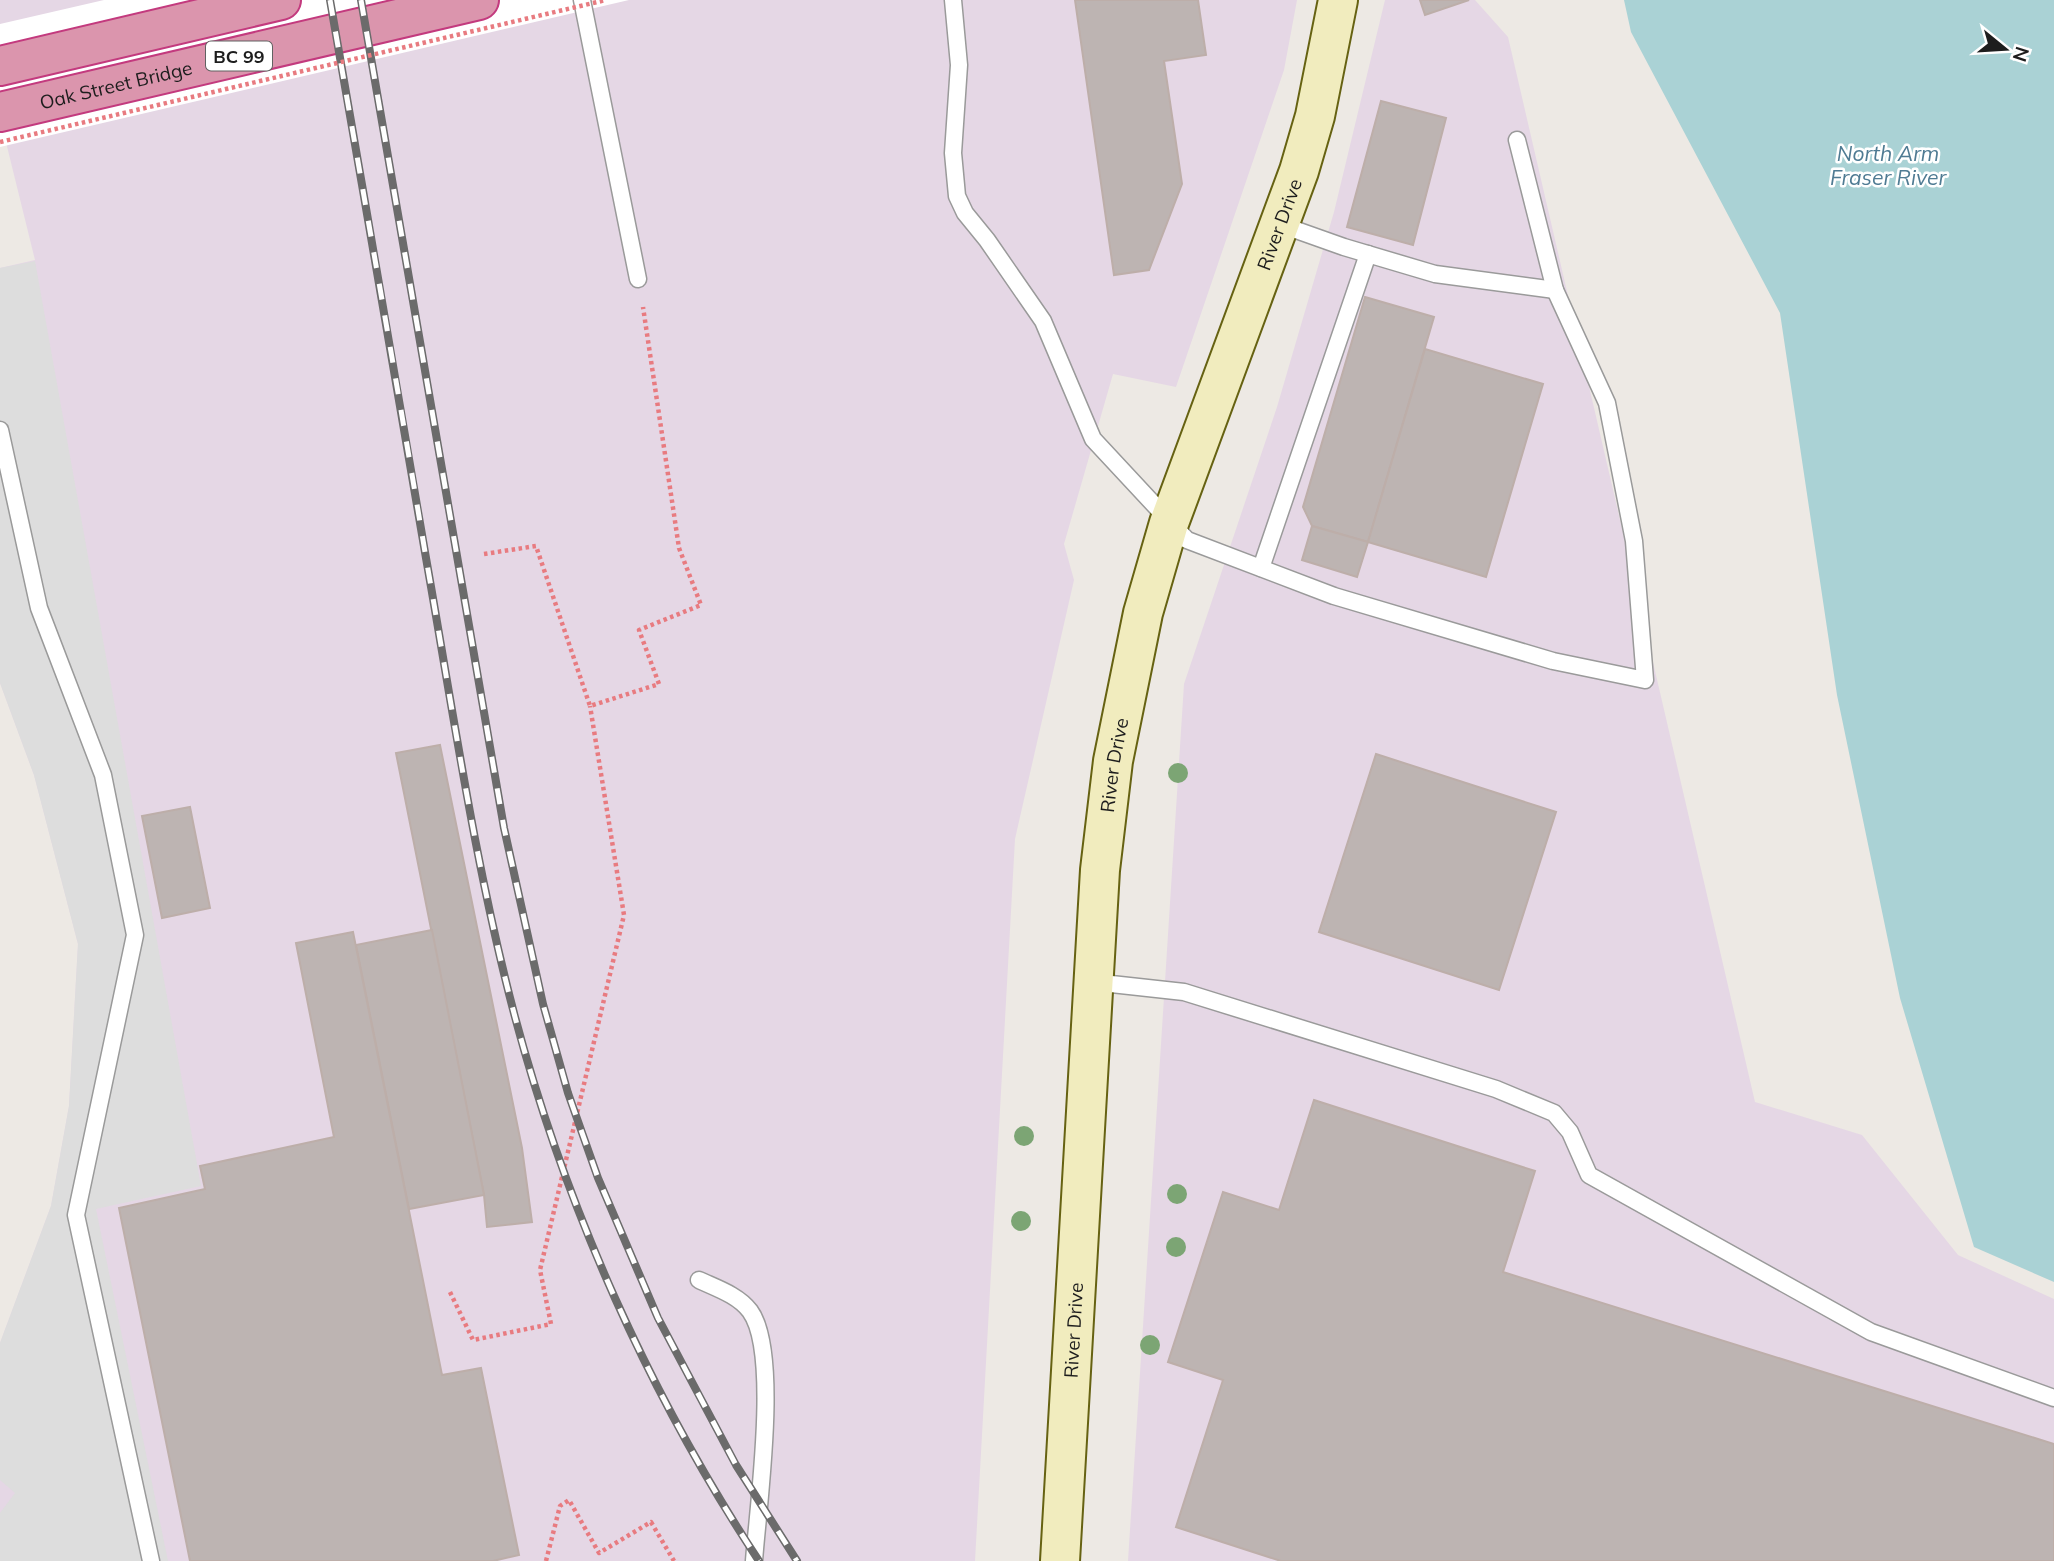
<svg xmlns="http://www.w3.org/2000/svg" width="2054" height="1561" font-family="Mulish,sans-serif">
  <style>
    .industrial { fill: #e5d7e5 }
    .parking { fill: #ddd }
    .water { fill: #aad2d5 }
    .pier { fill: #fff }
    .building { fill: #bdb4b2; stroke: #bdaea9; stroke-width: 2 }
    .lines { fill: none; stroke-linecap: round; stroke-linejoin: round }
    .lane-casing { stroke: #9a9a9a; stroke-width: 19 }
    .secondary-casing { stroke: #666212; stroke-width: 42 }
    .highway-casing { stroke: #c33a7e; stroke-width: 42 }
    .path { stroke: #e87b80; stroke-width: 4.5; stroke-dasharray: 3.5 3.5; stroke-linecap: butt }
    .lane { stroke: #fff; stroke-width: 16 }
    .secondary { stroke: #f1ecbe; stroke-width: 38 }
    .highway { stroke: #db95ad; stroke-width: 38 }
    .rail-casing { stroke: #6b6b6b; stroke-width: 8 }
    .rail { stroke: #fff; stroke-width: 5; stroke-dasharray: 16; stroke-linecap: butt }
    .path-bridge { stroke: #e87b80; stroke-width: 4.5; stroke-dasharray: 3.5 3.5; stroke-linecap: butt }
    .tree { fill: #7ca574 }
    .labels { text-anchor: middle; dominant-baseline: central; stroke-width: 5; stroke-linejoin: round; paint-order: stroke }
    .shield { fill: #fff; stroke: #616161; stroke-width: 2 }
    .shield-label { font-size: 18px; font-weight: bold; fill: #1d1d1d }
    .street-label { font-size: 19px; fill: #1d1d1d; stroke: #fff }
    .water-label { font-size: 21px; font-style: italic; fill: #4f7b93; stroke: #fff }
  </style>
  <rect width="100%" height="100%" fill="#ede9e4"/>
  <g class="industrial">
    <path d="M0 0H1297L1284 70 1176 387 1113 374 1064 544 1074 580 1015 839 975 1561H0V1343L51 1206 69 1106 78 944 34 775 0 683V268L35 260 0 118Z"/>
    <path d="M1385 0H1475L1508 37 1755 1102 1862 1135 1958 1255 2054 1299V1561H1128L1184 684 1277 407 1334 212Z"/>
  </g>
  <path class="parking" d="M35 261 201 1186 96 1209 168 1561H0V1513L15 1493 0 1480V1343L51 1206 69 1106 78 944 34 775 0 683V268Z"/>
  <path class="water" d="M1624 0H2054V1282L1974 1247 1900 998 1837 695 1780 313 1631 32Z"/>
  <path class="pier" d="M104 0H629L0 147V24Z"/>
  <g class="building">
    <path d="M1075 0H1198L1206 55 1164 61 1182 184 1149 270 1114 275Z"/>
    <path d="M1420 0H1469L1425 15Z"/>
    <path d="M1381 101 1446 118 1413 245 1347 227Z"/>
    <path d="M1365 297 1434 317 1368 542 1312 526 1303 507Z"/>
    <path d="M1425 349 1543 384 1486 577 1368 542Z"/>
    <path d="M1312 526 1368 542 1357 577 1302 560Z"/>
    <path d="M440 745 522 1148 532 1222 487 1227 484 1195 396 753Z"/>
    <path d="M1376 754 1556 812 1499 990 1319 932Z"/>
    <path d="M190 807 210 908 162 918 142 816Z"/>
    <path d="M432 930 484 1195 409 1209 356 945Z"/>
    <path d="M353 932 442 1375 481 1368 519 1555 493 1561H190L119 1208 205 1189 200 1166 334 1137 296 943Z"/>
    <path d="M1314 1100 1535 1171 1503 1272 2054 1444V1561H1281L1176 1527 1223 1380 1168 1362 1223 1192 1279 1210Z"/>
  </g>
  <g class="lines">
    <defs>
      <g id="lane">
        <path d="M582 0 638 279"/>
        <path d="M953 0 959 65 953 153 957 196 965 213 987 240 1043 321 1093 439 1187 540 1334 596 1553 661 1645 680 1634 541 1607 403 1555 290 1517 140"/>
        <path d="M1282 225 1344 247 1435 274 1555 290"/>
        <path d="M0 430 39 608 103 775 135 935 76 1215 151 1561"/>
        <path d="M1261 568 1368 254"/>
        <path d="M1093 982 1184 992 1496 1089 1554 1113 1570 1132 1589 1175 1871 1332 2054 1398"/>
        <path d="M699 1280C716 1288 738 1295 750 1311 780 1352 758 1505 754 1561"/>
      </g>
      <g id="secondary">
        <path id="s1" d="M1060 1561 1100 870 1113 761 1143 613 1169 523 1299 171 1315 116 1338 0"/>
      </g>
      <g id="highway">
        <path d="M0 66 281 0"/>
        <path id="s2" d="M0 112 479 0"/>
      </g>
    </defs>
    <use href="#lane" class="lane-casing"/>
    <use href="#secondary" class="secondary-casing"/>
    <use href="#highway" class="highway-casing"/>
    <g class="path">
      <path d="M484 554 536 546 590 706 659 684 639 630 701 605 679 548 643 307"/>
      <path d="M450 1292 473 1340 551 1324 540 1270 624 915 590 706"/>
      <path d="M546 1561 560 1506 569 1500 599 1553 651 1522 674 1561"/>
    </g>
    <use href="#lane" class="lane"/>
    <use href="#secondary" class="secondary"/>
    <use href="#highway" class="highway"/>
    <defs>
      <g id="rail">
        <path d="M330 0C362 186 395 372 426 558 453 711 475 866 515 1017 566 1208 650 1396 759 1561"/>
        <path d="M361 0 504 828 543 1004 568 1093 598 1178 658 1318 736 1465 797 1561"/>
      </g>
    </defs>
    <use href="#rail" class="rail-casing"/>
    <use href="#rail" class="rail"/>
    <path class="path-bridge" d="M0 142 606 0"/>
  </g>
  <g class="tree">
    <circle cx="1178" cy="773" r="10"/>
    <circle cx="1024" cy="1136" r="10"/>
    <circle cx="1177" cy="1194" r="10"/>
    <circle cx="1021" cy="1221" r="10"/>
    <circle cx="1176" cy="1247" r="10"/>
    <circle cx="1150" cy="1345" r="10"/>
  </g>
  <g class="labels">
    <rect class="shield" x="206" y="41.5" width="66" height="29" rx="5"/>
    <g class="shield-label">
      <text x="239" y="56">BC 99</text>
    </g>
    <g class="street-label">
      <text stroke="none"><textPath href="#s2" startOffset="119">Oak Street Bridge</textPath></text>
      <text stroke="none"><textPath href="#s1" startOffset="1365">River Drive</textPath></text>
      <text stroke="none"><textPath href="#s1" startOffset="798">River Drive</textPath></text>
      <text stroke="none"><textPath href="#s1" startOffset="231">River Drive</textPath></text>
    </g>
    <g class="water-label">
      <text x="1888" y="153">North Arm<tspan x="1888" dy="24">Fraser River</tspan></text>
    </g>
  </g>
  <g transform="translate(2005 49) rotate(108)" stroke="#ffffff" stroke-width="5" paint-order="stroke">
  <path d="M0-5L12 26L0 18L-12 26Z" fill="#1d1d1d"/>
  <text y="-10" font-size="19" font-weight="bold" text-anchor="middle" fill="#1d1d1d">N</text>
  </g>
</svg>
